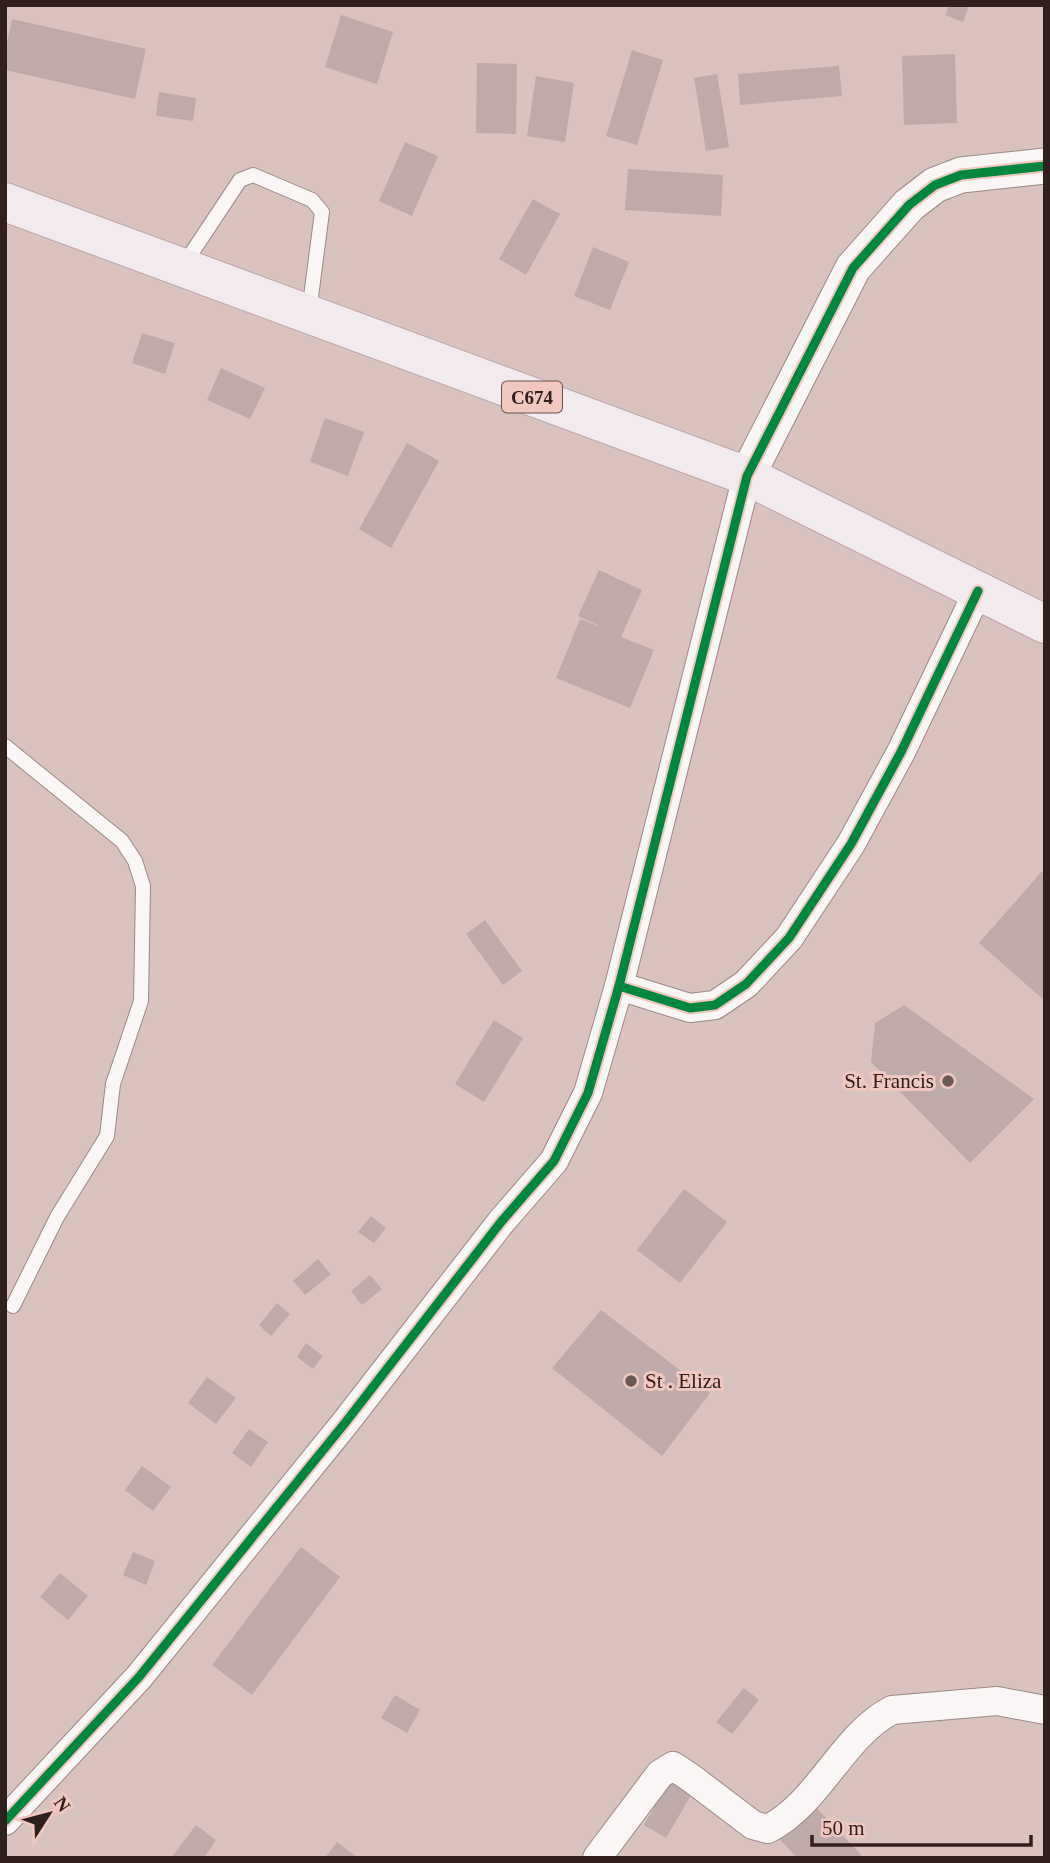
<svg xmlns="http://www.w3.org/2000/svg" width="1050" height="1863" font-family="'Times New Roman',serif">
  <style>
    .building { fill: #bdaaa9 }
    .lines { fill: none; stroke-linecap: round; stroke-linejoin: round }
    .service-casing { stroke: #9a8985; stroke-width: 16 }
    .minor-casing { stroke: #9a8985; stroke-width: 30 }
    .tertiary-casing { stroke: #9a8985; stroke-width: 37 }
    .primary-casing { stroke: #baa5ab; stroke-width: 40 }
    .service { stroke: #f9f6f5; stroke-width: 14 }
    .minor { stroke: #f9f6f5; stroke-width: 28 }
    .tertiary { stroke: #f9f6f5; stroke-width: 35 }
    .primary { stroke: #f3eaee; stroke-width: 38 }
    .cycleway-casing { stroke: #f2c7c0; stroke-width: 13 }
    .cycleway { stroke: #00873e; stroke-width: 9 }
    .poi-dot { fill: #6c5955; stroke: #f2c7c0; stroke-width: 2.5 }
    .labels { text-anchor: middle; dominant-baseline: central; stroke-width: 6; stroke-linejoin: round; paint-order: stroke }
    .shield { fill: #f2c7c0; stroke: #6a524e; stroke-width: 2 }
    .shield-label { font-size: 19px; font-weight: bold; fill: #30201d }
    .poi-label { font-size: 21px; fill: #30201d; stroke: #f2c7c0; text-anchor: end }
  </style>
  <rect width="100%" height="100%" fill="#dac3be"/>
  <g class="building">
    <path d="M949 5H969L963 22 945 15Z"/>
    <path d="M341 15 393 32 377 84 325 67Z"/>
    <path d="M12 19 146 49 135 99 5 70V52Z"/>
    <path d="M632 50 663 60 637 145 606 136Z"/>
    <path d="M955 54 957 123 904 125 902 56Z"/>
    <path d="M477 63 517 64 516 134 476 133Z"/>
    <path d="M839 66 842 96 740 105 738 74Z"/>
    <path d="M717 74 729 147 706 151 694 78Z"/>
    <path d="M536 76 574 83 565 142 527 136Z"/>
    <path d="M159 92 196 98 193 121 156 116Z"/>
    <path d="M405 142 438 156 412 216 379 201Z"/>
    <path d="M628 169 723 175 721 216 625 210Z"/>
    <path d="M533 199 560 214 526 275 499 259Z"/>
    <path d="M593 247 629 262 610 310 574 296Z"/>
    <path d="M142 333 175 343 165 374 132 363Z"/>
    <path d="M221 368 265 388 250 419 207 400Z"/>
    <path d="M325 418 364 432 348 476 310 462Z"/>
    <path d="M407 443 439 461 391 548 359 529Z"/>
    <path d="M599 570 642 590 621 637 654 650 630 708 556 678 580 619 606 629 578 616Z"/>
    <path d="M1045 868V1001L979 943Z"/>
    <path d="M485 920 522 971 503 985 466 934Z"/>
    <path d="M904 1005 1034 1099 970 1163 871 1062 875 1023Z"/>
    <path d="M494 1020 523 1038 484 1102 455 1084Z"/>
    <path d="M684 1189 727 1222 680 1283 637 1250Z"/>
    <path d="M371 1216 386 1228 374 1243 358 1232Z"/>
    <path d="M318 1259 331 1274 305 1295 293 1281Z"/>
    <path d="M370 1275 382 1289 362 1305 351 1291Z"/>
    <path d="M277 1303 290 1314 271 1336 259 1325Z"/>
    <path d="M601 1310 710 1393 662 1456 552 1368Z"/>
    <path d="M306 1343 323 1356 313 1369 297 1357Z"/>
    <path d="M207 1377 236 1398 216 1424 188 1403Z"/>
    <path d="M249 1429 268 1442 251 1467 232 1453Z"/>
    <path d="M142 1466 171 1487 153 1511 125 1490Z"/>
    <path d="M301 1547 340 1577 252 1695 212 1665Z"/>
    <path d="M133 1552 155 1561 146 1585 123 1575Z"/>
    <path d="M60 1573 88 1596 68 1620 40 1597Z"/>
    <path d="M744 1688 759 1700 732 1734 716 1722Z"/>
    <path d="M395 1695 420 1710 407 1733 381 1718Z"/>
    <path d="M671 1777 694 1790 666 1838 644 1825Z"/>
    <path d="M810 1801 864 1858H797L775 1834Z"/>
    <path d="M196 1825 216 1840 204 1858H171Z"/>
    <path d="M337 1842 358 1858H325Z"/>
  </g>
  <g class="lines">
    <defs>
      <g id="service">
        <path d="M183 266 240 180 253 175 312 200 322 212 309 312"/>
        <path d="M5 746 122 841 135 861 143 886 141 1001 113 1084 107 1136 57 1217 13 1306"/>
      </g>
      <g id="minor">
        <path d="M619 986 690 1008 715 1005 746 984 789 938 851 844 901 752 978 591"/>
        <path d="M5 1821 139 1677 345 1423 501 1222 554 1161 588 1093 619 986 747 476"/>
        <path d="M597 1858 660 1774 673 1766 691 1778 753 1825 768 1829C819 1803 842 1736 892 1710L997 1701 1045 1710"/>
      </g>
      <path id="tertiary" d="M747 476 853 268 909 205 935 185 961 175 1045 166"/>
      <path id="primary" d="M5 202 747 476 1045 624"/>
    </defs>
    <use href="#service" class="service-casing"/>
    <use href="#minor" class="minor-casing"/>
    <use href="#tertiary" class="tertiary-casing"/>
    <use href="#primary" class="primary-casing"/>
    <use href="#service" class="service"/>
    <use href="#minor" class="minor"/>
    <use href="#tertiary" class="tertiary"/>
    <use href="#primary" class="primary"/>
    <defs>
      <g id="cycleway">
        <path d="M619 986 690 1008 715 1005 746 984 789 938 851 844 901 752 978 591"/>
        <path d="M5 1821 139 1677 345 1423 501 1222 554 1161 588 1093 619 986 747 476 853 268 909 205 935 185 961 175 1045 166"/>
      </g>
    </defs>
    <use href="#cycleway" class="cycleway-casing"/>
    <use href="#cycleway" class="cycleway"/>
  </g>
  <g class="poi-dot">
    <circle cx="948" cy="1081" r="7"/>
    <circle cx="631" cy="1381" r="7"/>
  </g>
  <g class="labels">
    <rect class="shield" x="502" y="381.5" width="60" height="31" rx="5"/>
    <g class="shield-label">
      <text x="532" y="397">C674</text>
    </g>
    <g class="poi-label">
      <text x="934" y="1081">St. Francis</text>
      <text x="645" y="1381" text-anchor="start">St . Eliza</text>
    </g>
  </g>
  <rect width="1050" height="1863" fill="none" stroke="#30201d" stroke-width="14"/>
  <g transform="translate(49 1814) rotate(54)" stroke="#f2c7c0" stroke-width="5" paint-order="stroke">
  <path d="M0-5L12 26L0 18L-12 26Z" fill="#30201d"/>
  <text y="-10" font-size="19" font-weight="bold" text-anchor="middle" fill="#30201d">N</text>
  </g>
  <path d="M812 1835v10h219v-10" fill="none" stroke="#30201d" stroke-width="3.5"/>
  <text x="822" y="1835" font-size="21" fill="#30201d" stroke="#f2c7c0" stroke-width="5" paint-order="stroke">50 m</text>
</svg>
